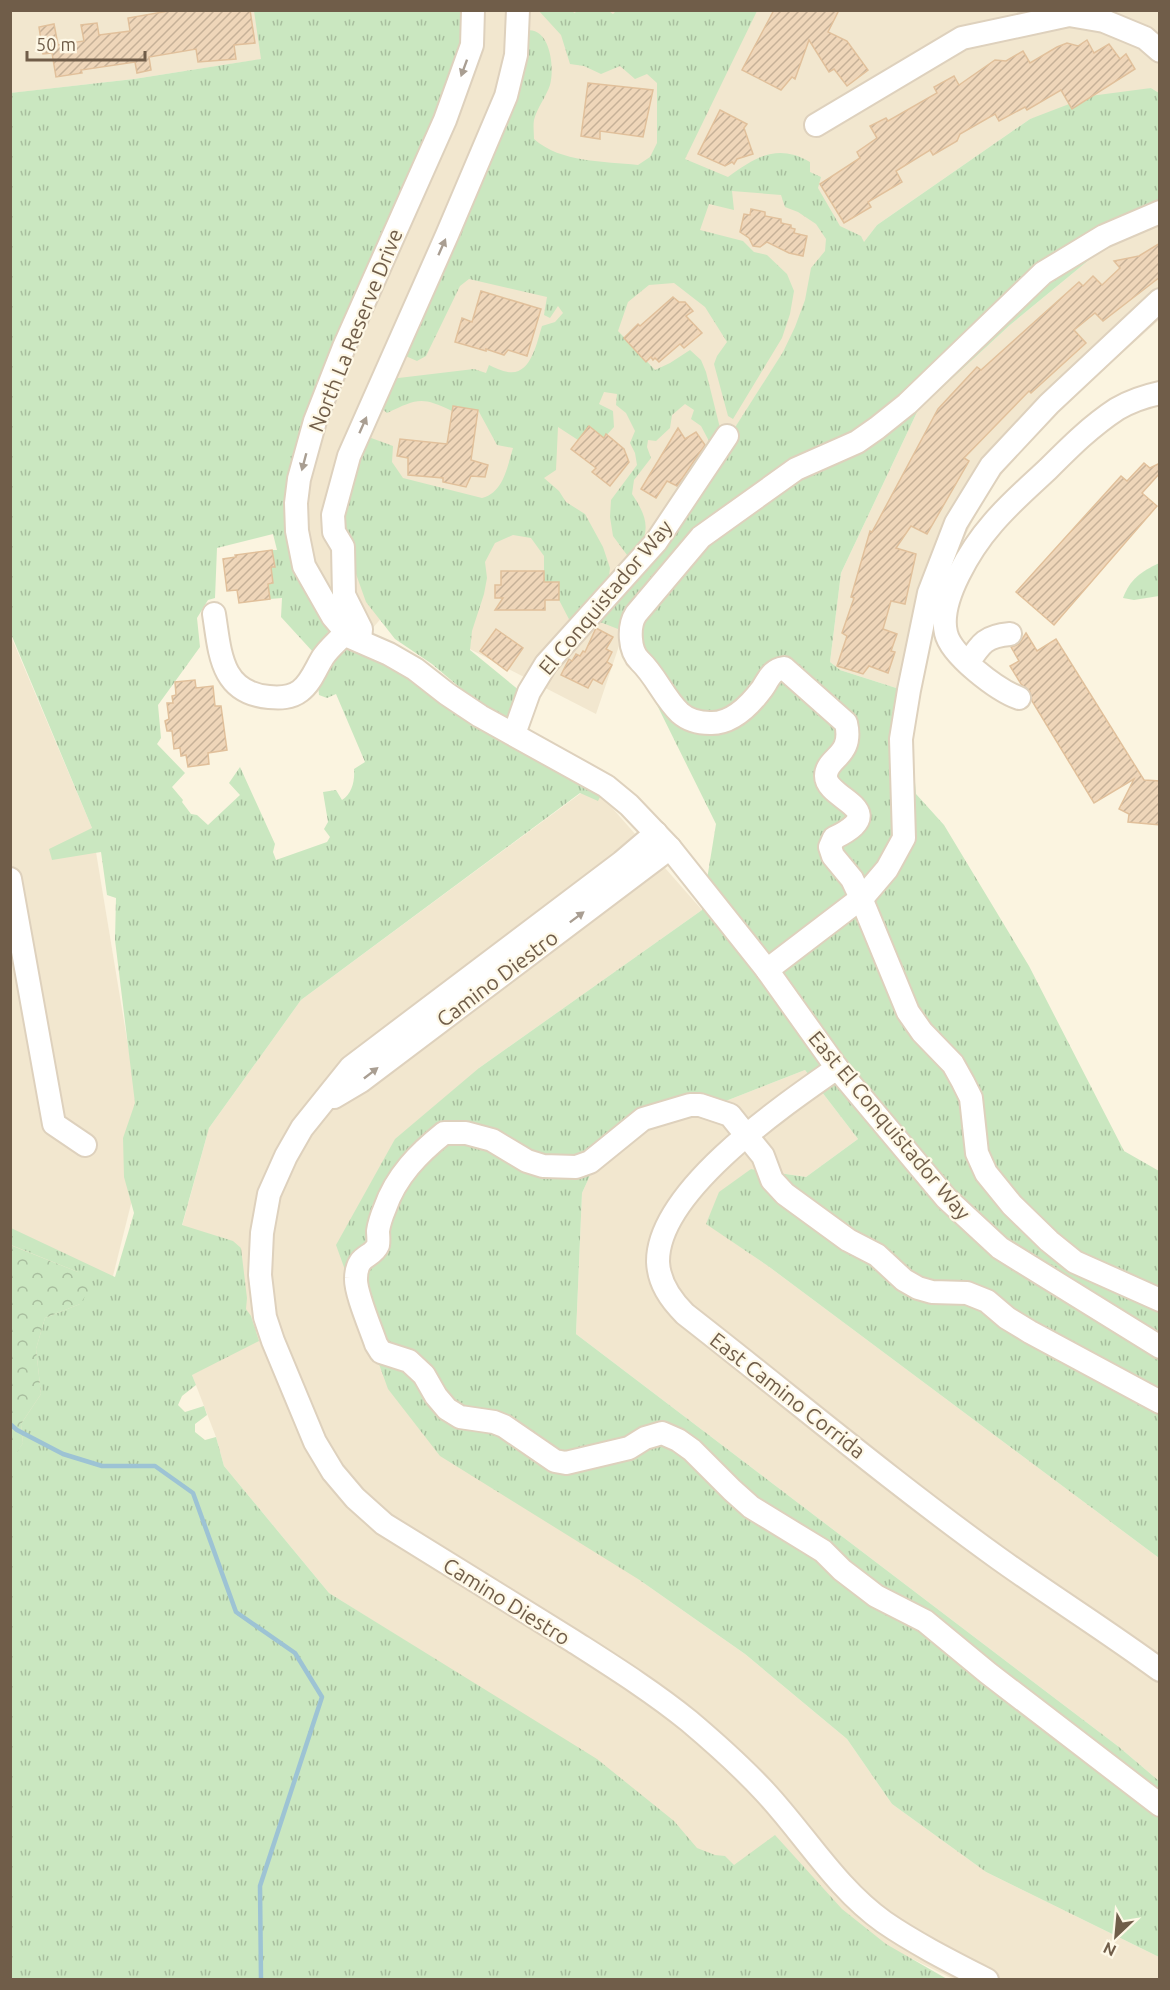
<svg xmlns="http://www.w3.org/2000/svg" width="1170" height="1990" font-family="Ubuntu,sans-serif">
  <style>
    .residential { fill: #f2e7cf }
    .grass { fill: url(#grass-tufts) }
    .forest { fill: url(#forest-crowns) }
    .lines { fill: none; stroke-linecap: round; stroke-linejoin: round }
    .stream { stroke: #9dc3d4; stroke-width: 4.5 }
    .building { fill: url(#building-hatch); stroke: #e1c09b; stroke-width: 1.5 }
    .minor-casing { stroke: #ded1bd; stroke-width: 26 }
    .minor { stroke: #fff; stroke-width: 22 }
    .oneway { fill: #a99e92 }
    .labels { text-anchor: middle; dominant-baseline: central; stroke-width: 4.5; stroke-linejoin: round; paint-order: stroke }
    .street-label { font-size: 21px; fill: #705d49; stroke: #fef8e6 }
  </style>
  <defs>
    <pattern id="grass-tufts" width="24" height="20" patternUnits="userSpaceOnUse" patternTransform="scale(1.5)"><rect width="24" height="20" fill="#cae7c0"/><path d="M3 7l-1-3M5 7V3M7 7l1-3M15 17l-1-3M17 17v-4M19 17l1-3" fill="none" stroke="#a8be9e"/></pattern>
    <pattern id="forest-crowns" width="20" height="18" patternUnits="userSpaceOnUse" patternTransform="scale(1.5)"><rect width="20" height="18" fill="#cae7c0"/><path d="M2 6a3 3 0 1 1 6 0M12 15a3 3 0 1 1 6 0" fill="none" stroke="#a8be9e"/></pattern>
    <pattern id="building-hatch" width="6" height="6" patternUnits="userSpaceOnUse" patternTransform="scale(1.5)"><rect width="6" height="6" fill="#efd6b9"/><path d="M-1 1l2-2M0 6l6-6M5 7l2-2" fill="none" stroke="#c6b198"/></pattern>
  </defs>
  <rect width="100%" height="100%" fill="#fbf4e0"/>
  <g class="residential">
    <path d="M10 11H263V59L134 79 11 93Z"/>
    <path d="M480 11H1159V93L1151 88 1030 119 877 225 788 345 615 615 621 640 596 714 390 608 346 659 288 564 283 525Z"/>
    <path d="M1159 209V320L1050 418 1017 453 993 486 976 514 953 561 936 616 918 695 840 670 830 662 841 573 918 410 1010 325 1135 222Z"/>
    <path d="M10 634 92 828 145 1148 113 1276 10 1488Z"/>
    <path d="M592 785 702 910 479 1068 638 1579 745 1654 847 1739 892 1804 986 1872 1159 1957V1979H953L698 1853 593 1758 329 1593 224 1466 216 1437 192 1375 182 1226 209 1128 301 1000Z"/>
    <path d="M805 1070 858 1139 806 1177 751 1169 707 1224 768 1266 1159 1558V1781L1119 1747 576 1334 582 1193 598 1158 641 1115 713 1106Z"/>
  </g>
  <g class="grass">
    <path d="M607 10 613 14 617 10 757 11 685 159 728 177C756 157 777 143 810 162V172L821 177 818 188 840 226 861 236 864 242 877 225 1030 119 1090 96 1151 88 1159 93V209L1135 222 1010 325 918 410 841 573 830 662 840 670 918 695 912 748 916 794 944 825 1029 966 1124 1151 1159 1171V1558L768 1266 706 1224 719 1192 751 1169 806 1177 858 1139 805 1070 713 1106 641 1115 598 1158 582 1193 576 1334 1119 1747 1159 1781V1957L986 1872 892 1804 847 1739 745 1654 638 1579 440 1456 388 1389 336 1245 395 1139 479 1068 702 910 716 824 658 707 621 640 618 629 600 622 611 605 650 561 783 352 795 327 805 300 811 268 825 251 826 239 816 224 798 212 785 207 781 195 732 191 734 210 709 204 700 230 743 241 754 252 767 255 787 274 794 291 790 314 782 338 733 419 728 416 714 364 717 356 727 342 705 307 674 283 649 285 628 302 618 331 655 370 670 363 690 350 701 360 706 372 720 428 710 443 701 426 691 419 694 410 685 404 672 415 670 428 656 441 648 440 647 447 651 458 634 480 632 494C649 519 652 535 630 559L613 536 610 517 611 500 637 465 635 453 630 443 635 431 626 413 616 405 617 394 604 392 599 404 613 411 614 427 604 438 589 426 578 440 558 427 556 470 544 478 559 491 566 502 585 514 603 547 610 568 608 585 572 625 559 600V582H544V556L531 538 513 535 495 543 485 562 487 578 484 594 472 631 470 650 520 691 513 713 507 718 471 697 432 664 395 639 366 602 356 574 353 546 345 531 342 517 363 435 393 446 392 462 403 478 482 498C504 492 507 467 513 448L497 445 478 410 453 406 452 411C421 396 417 399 387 413L380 407 390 379 474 369 486 373 489 365C495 368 502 371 508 372 531 376 537 342 542 326L555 322 563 313 558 306 550 318 544 315 547 297 469 279 460 286 426 356 417 361 401 354 524 31C550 24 555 67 550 85 546 97 537 108 534 120 533 126 534 133 534 139 561 163 604 161 638 165L650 157 657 143V83L647 74 635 79 620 66 601 74 584 66 570 64 561 35 539 11H571L575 13 576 11Z"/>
    <path d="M254 11H468L469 37 291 508 331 628 316 650 313 652 281 617 282 598 270 599 268 584 271 567 275 566 272 550H277L273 534 217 548 215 598 208 600 197 618 200 647 158 705 161 738 157 744 185 773 172 787 183 800 182 802 191 814 197 815 208 825 240 795 229 783 240 767 275 844 273 852 276 860 327 842 330 837 324 829 328 822 323 792 336 790 342 800C352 794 355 781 354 769L365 762 336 694 327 698 319 695 318 685 341 647 352 648 390 664 471 725 538 758 601 795 598 801 580 793 301 1000 209 1128 182 1225 233 1241 241 1248 247 1298 246 1309 251 1316 259 1341 192 1375 196 1385 182 1396 178 1405 185 1412 204 1406 207 1415 195 1424V1432L205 1440 216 1437 224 1466 329 1593 597 1759 674 1821 697 1848 715 1855 725 1856 734 1865 775 1835 842 1909 886 1944 947 1979H11V1460L23 1443 21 1424 41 1394 36 1349 45 1318 80 1304 78 1272 11 1245V1228L115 1277 134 1213 124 1177 123 1138 135 1103 115 940 116 898 107 895 101 852 52 860 49 849 92 828 11 634 10 93 134 79 261 59Z"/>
    <path d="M1159 563V596L1134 600 1123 598C1130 579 1141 572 1159 563Z"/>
  </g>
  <path class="forest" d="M10 1245 78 1272 90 1289 80 1304 45 1318 36 1349 41 1394 21 1424 23 1443 12 1460Z"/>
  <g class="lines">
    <path class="stream" d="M10 1424 17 1430 63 1454 102 1466H155L193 1493 236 1612 295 1653 322 1697 260 1886 261 1980"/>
  </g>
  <g class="building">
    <path d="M174 10H250L255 43 234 45 236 59 198 62 196 49 149 57 151 70 137 73 135 62 81 70 82 73 56 77 52 53 43 54 39 27 54 24 58 45 84 41 81 25 97 23 99 35 130 31 128 18Z"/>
    <path d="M774 10H839L828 32 847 41 868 70 847 86 834 69 829 72 809 40 795 79 792 77 781 90 742 70Z"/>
    <path d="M1087 40 1094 53 1109 44 1120 59 1126 54 1135 69 1072 109 1061 90 1027 110 1025 107 999 121 995 114 960 134 957 141 933 155 930 150 896 171 902 182 868 202 871 207 844 223 820 184 860 158 857 152 877 138 870 126 886 118 888 121 937 93 934 87 954 76 959 85 995 60 1006 61 1023 51 1030 63 1057 47 1067 43 1078 46Z"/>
    <path d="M588 83 653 90 643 137 600 131V139L581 136Z"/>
    <path d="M720 110 747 124 744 128 753 154 737 159 734 164 732 162 725 166 698 154Z"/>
    <path d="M751 209 765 212V216L781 219V223L791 225V228L795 229 794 233 807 236 803 256 789 253 767 242 760 247 753 246 749 238 740 232 744 214 750 215Z"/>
    <path d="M1160 243V277L1103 321 1095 313 1074 330 1086 343 1031 393 1029 391 964 458 969 461 927 534 911 526 896 548 916 554 905 604 891 601 883 629 897 634 891 651 895 652 888 673 869 666 863 674 837 666 847 636 842 633 854 598 851 597 870 531 872 532 938 409 977 367 981 370 1079 282 1083 286 1093 276 1102 285 1120 268 1114 261 1139 256Z"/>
    <path d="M481 291 541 309 527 356 508 350 504 355 486 349V351L455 342 462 318 472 322Z"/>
    <path d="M673 297 679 302H685L693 311 686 316 702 333 684 348 680 344 659 362 655 358 653 360 651 357 646 362 624 338 638 324 640 326Z"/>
    <path d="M453 406 478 410 471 460 488 465 485 477 471 476 466 487 443 482V478L408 475V458L397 456 400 439 447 444Z"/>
    <path d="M589 426 604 438 606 434 624 449 629 462 610 486 592 472 596 468 571 449Z"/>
    <path d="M678 428 685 439 696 432 705 445 677 486 667 481 656 498 641 489Z"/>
    <path d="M1144 463 1150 468 1160 463V473L1142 493 1157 506 1054 625 1016 592 1121 476 1127 481Z"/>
    <path d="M272 550 275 567H271L273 583 268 584 270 599 239 603 237 590 227 591 223 559 236 557 235 555Z"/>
    <path d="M501 571H544V582H559V600H545V610H495L503 598H495V585H501Z"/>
    <path d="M596 628 613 637 606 649 612 652 607 662 612 665 602 684 593 679 588 688 561 675 569 659 572 661 576 654 580 656 583 651 585 652Z"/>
    <path d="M496 629 523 648 507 671 480 651Z"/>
    <path d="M1026 633 1037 651 1056 639 1144 780 1160 781V825L1128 822 1129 814 1119 809 1134 779 1094 803 1032 701 1030 691 1021 684 1010 666 1019 661 1011 647 1019 644Z"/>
    <path d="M195 680 196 688 213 686 215 706H221L227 750 208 753 209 764 188 767 186 755 181 756 180 748 174 749 172 731H167L165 721 169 719 167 703H173L172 696 176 695 175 682Z"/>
  </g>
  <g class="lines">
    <defs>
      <g id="minor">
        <path d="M473 10 472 45 445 120 344 347 315 421 299 479 296 503 297 531 304 566 333 617 350 637 389 654 415 669 447 694 480 716 606 786 629 805 670 848 767 970 837 1068 946 1198 1000 1248 1160 1347"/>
        <path d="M816 125 962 38 1069 15 1104 21 1145 38 1160 51"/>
        <path d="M1160 212 1104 236 1043 273 907 404 877 428 857 442 796 469 701 537 636 614C628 626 629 651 640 661 656 676 664 698 680 713 688 720 699 723 710 723 731 724 750 705 762 689 769 679 771 670 784 668L846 723C854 757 826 757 826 776 826 800 894 809 834 838L830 847 833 856 852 879 861 898 908 1012 922 1032 953 1064 963 1082 971 1098 977 1153 986 1173 1012 1205 1049 1241 1075 1262 1160 1300"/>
        <path d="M214 614C220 651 220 693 269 697 280 698 291 698 300 691 311 683 316 668 323 657 329 648 338 641 345 633"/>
        <path d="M360 640 361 629 344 595 343 547 334 532 333 515 349 456 447 235 506 96 516 55 518 10"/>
        <path d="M968 663C981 643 986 636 1010 634"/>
        <path d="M1019 698C997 690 951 655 946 633 938 600 972 547 993 523 1010 503 1030 486 1048 469 1070 447 1091 426 1117 409 1129 402 1146 396 1160 393"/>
        <path d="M514 734 529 692 546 664 656 542 727 436"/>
        <path d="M656 833 622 862 351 1067 302 1128 286 1156 269 1194 262 1233 260 1275 265 1317 273 1341 315 1442 333 1472 355 1498 384 1524C447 1563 510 1602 573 1641 612 1666 652 1691 689 1721 715 1743 741 1766 765 1792 805 1835 836 1888 884 1922 916 1944 952 1962 987 1980"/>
        <path d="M10 879 54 1124 85 1145"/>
        <path d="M767 970 864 896 887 869 904 838 901 739 909 690 929 593 956 523 991 466 1049 404 1160 300"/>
        <path d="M837 1068C784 1105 657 1191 658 1262 659 1283 670 1299 685 1314 789 1395 891 1481 998 1558 1051 1596 1107 1631 1160 1670"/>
        <path d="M334 1097 361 1081 670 848"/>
        <path d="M1160 1402 1030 1332 1007 1318 987 1301 967 1293 932 1292 918 1288 904 1280 877 1255 848 1240 785 1194 772 1180 763 1156 730 1115 700 1105H690L643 1119 590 1162 576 1167 543 1166 527 1161 492 1140 466 1133H444C419 1153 396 1176 385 1208 382 1215 379 1224 378 1231 378 1235 379 1240 378 1245 372 1259 357 1253 356 1278 355 1292 371 1329 376 1344L381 1352 409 1361 424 1375 436 1396 447 1409 460 1417 494 1422 504 1426 555 1461 566 1463 629 1448 645 1438 662 1433 678 1440 692 1450 732 1490 751 1507 823 1551 842 1570 876 1596 925 1621 988 1673 1160 1805"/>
      </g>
    </defs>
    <use href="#minor" class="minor-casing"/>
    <use href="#minor" class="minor"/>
  </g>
  <defs><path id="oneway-solid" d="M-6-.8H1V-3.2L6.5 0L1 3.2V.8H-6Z" transform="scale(1.5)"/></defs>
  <g class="oneway">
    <use href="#oneway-solid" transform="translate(464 68) rotate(110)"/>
    <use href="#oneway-solid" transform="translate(442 247) rotate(-66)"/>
    <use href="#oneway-solid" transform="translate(363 425) rotate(-66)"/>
    <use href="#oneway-solid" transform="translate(304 462) rotate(105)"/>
    <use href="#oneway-solid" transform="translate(577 917) rotate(-37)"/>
    <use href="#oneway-solid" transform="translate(371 1073) rotate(-38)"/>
  </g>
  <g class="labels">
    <g class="street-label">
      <text transform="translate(355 330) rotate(-68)">North La Reserve Drive</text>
      <text transform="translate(605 597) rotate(-50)">El Conquistador Way</text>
      <text transform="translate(497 978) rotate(-37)">Camino Diestro</text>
      <text transform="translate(890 1125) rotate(50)">East El Conquistador Way</text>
      <text transform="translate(788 1395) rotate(38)">East Camino Corrida</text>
      <text transform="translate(507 1601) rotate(32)">Camino Diestro</text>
    </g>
  </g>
  <rect width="1170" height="1990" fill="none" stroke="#705d49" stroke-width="24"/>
  <g transform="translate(1116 1936) rotate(206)" stroke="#fef8e6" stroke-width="4.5" paint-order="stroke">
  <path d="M0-4.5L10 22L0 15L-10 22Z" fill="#705d49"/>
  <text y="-9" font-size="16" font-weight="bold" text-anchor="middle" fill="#705d49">N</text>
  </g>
  <path d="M27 51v9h118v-9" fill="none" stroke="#705d49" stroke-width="3"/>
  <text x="36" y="51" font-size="18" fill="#705d49" stroke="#fef8e6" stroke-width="4.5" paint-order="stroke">50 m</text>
</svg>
